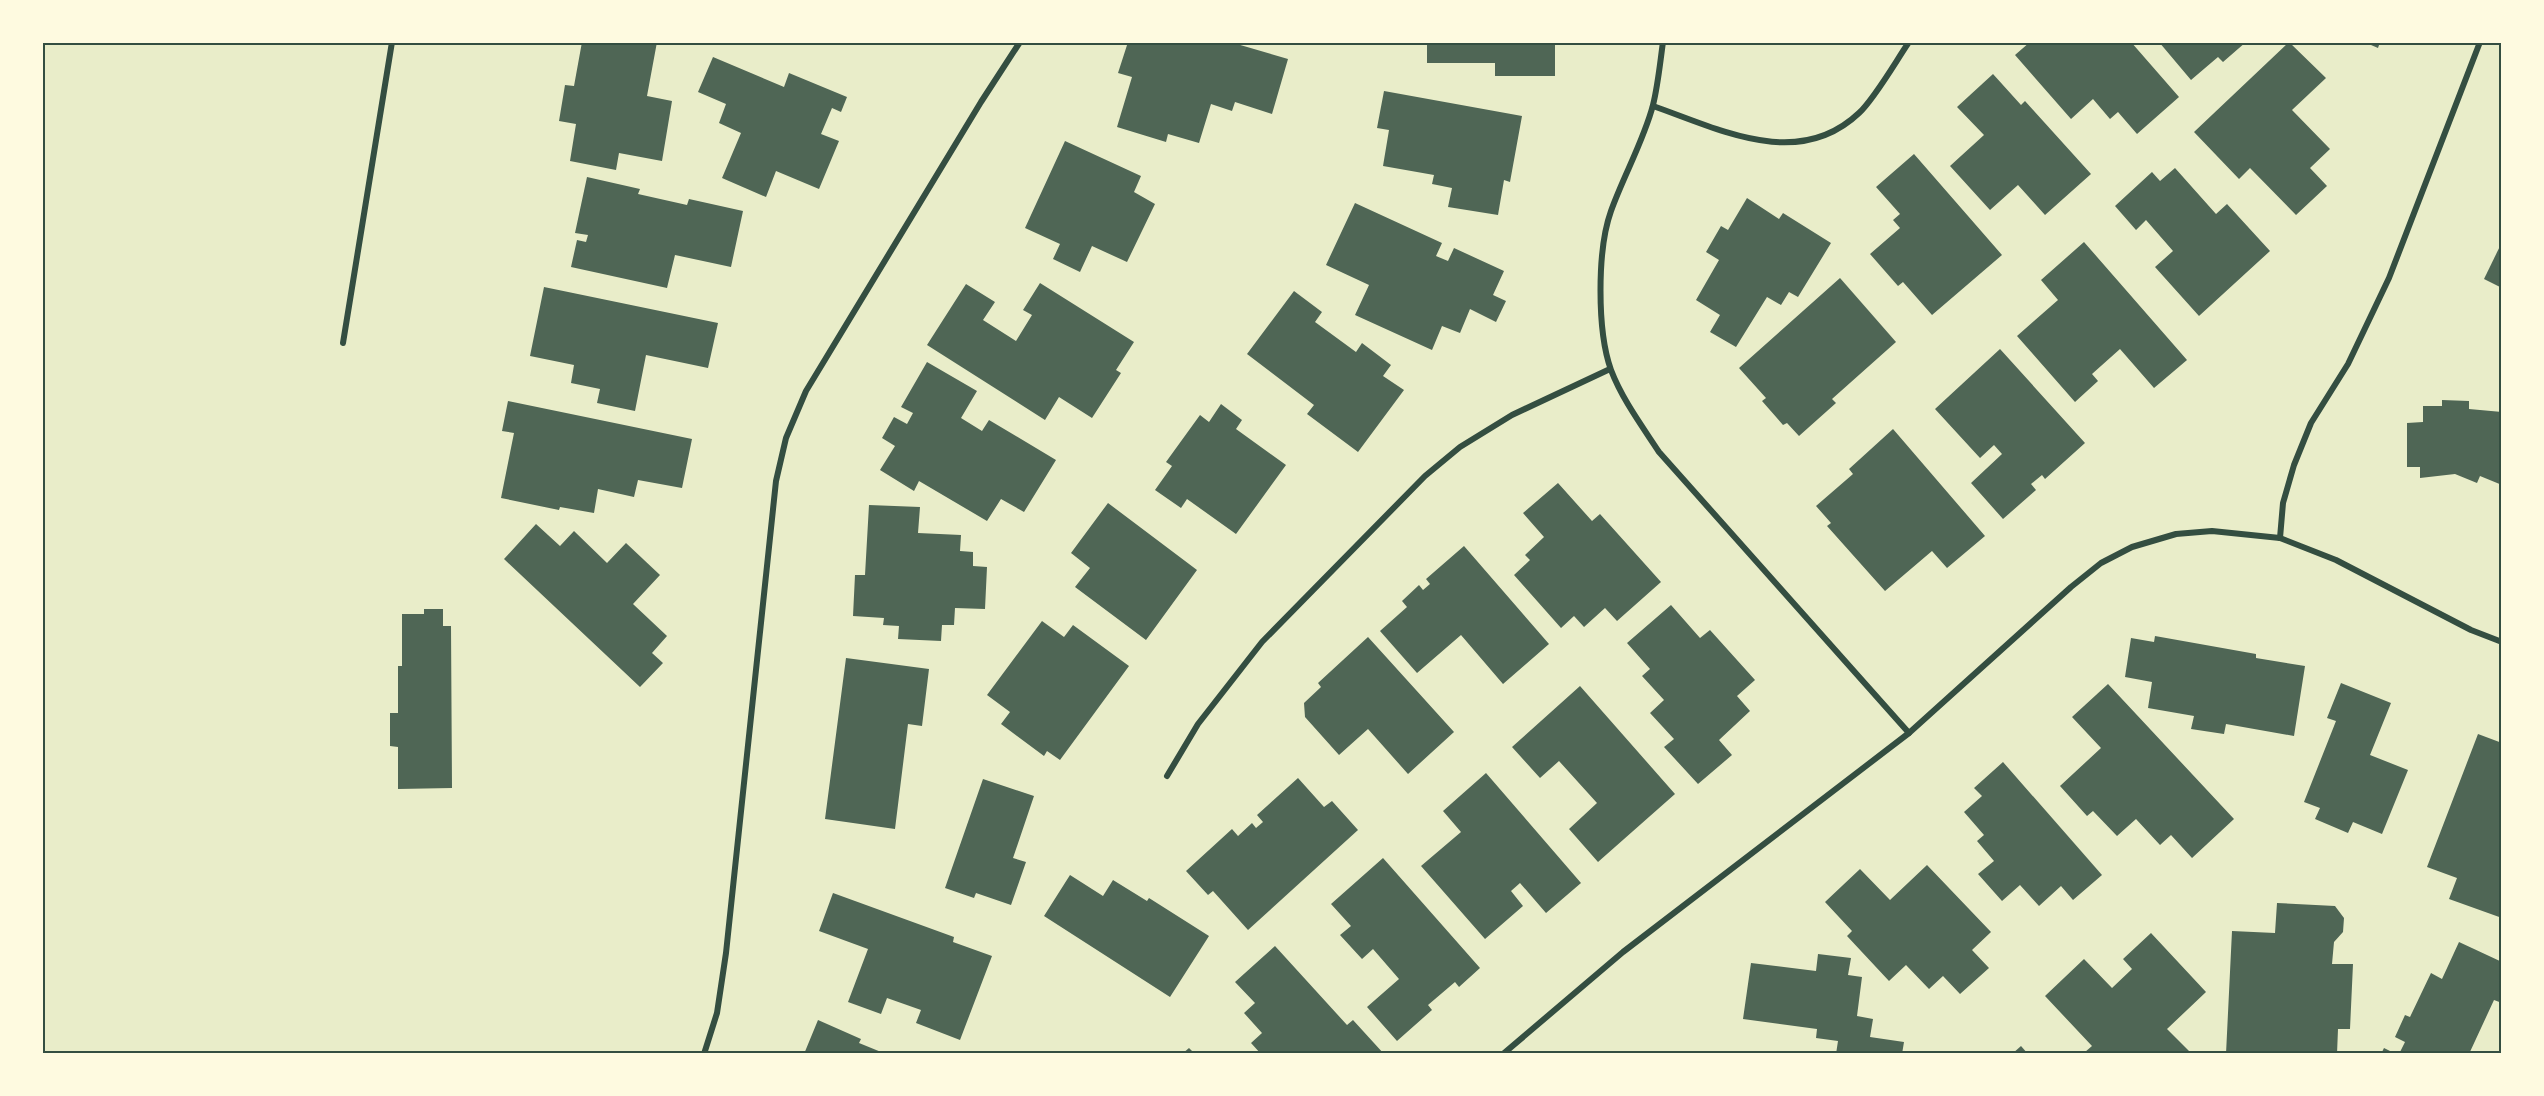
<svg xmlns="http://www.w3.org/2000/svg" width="2544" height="1096" font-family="Roboto,sans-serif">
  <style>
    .building { fill: #4f6655 }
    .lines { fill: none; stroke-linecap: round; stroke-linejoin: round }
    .minor { stroke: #344e41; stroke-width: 6 }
    .neatline { fill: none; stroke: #344e41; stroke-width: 2 }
  </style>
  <rect width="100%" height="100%" fill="#e9edc9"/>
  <g class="building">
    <path d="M582 42H657L647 96 672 101 662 161 619 153 616 170 570 161 576 124 559 121 565 85 574 86Z"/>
    <path d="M1128 42H1230L1288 59 1272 114 1235 102 1232 111 1211 104 1199 143 1168 134 1166 142 1117 127 1132 77 1118 73Z"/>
    <path d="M1427 42H1555V76H1495V63H1427Z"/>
    <path d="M2030 42H2131L2179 97 2137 134 2118 112 2110 119 2093 99 2071 119 2015 55Z"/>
    <path d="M2159 42H2246L2223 62 2218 57 2191 80Z"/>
    <path d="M2289 42 2326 78 2292 110 2330 149 2310 168 2327 186 2296 215 2250 168 2239 179 2194 132Z"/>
    <path d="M2364 42H2380L2378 48Z"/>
    <path d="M713 57 784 87 789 73 847 97 841 112 832 108 821 134 839 141 819 189 776 171 766 197 722 178 741 133 719 123 726 104 698 92Z"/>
    <path d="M1993 74 2021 105 2025 101 2091 174 2045 215 2018 185 1990 210 1950 166 1984 135 1957 107Z"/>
    <path d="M1384 91 1522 116 1510 182 1504 180 1498 215 1448 207 1452 188 1432 184 1434 175 1383 166 1389 130 1377 128Z"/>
    <path d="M1065 141 1141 176 1134 192 1155 204 1127 262 1092 246 1080 272 1053 259 1060 244 1025 228Z"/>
    <path d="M1914 154 2002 255 1932 315 1903 282 1898 286 1870 254 1900 228 1893 220 1900 214 1876 187Z"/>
    <path d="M2175 168 2216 214 2227 204 2270 251 2199 316 2155 267 2173 251 2146 220 2136 230 2115 206 2152 172 2160 181Z"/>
    <path d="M587 177 640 189 638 194 687 205 689 199 743 211 731 267 675 255 667 288 571 267 577 240 586 242 588 235 575 233Z"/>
    <path d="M1747 198 1779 219 1783 213 1831 243 1798 297 1789 292 1781 305 1767 297 1736 347 1710 332 1720 315 1696 300 1719 260 1706 252 1721 226 1728 230Z"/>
    <path d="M1355 203 1442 243 1436 256 1448 261 1454 248 1504 271 1493 295 1506 301 1496 322 1470 309 1460 333 1442 326 1432 350 1355 315 1369 285 1326 265Z"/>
    <path d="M2084 242 2187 360 2154 388 2120 349 2092 374 2098 381 2075 402 2017 336 2058 300 2041 280Z"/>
    <path d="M2502 242V288L2484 279Z"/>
    <path d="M1840 278 1896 342 1832 399 1836 403 1799 436 1787 423 1783 425 1762 401 1766 398 1739 368Z"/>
    <path d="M1040 283 1134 342 1116 370 1121 373 1092 418 1059 397 1045 420 927 345 966 284 995 302 983 320 1016 341 1032 315 1023 310Z"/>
    <path d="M544 287 718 323 708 368 646 355 635 411 597 403 600 389 571 383 574 365 530 356Z"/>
    <path d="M1294 291 1322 312 1315 322 1356 352 1362 343 1391 365 1383 376 1404 390 1358 452 1307 414 1314 405 1247 354Z"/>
    <path d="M2000 349 2085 443 2045 479 2042 475 2031 484 2036 490 2003 519 1971 483 2002 454 1994 445 1980 458 1935 409Z"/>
    <path d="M927 362 977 391 961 418 982 431 989 420 1056 460 1024 512 1001 499 987 521 919 481 914 491 880 470 895 446 882 438 894 417 907 424 913 413 901 407Z"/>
    <path d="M2442 400 2469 401V409L2502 412V485L2480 476 2477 483 2455 474 2420 478V467H2407V423L2423 422V406H2442Z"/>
    <path d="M508 401 692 439 682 488 638 480 634 497 598 489 594 513 560 507 559 510 501 498 514 433 502 431Z"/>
    <path d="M1221 404 1242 420 1236 429 1286 465 1236 534 1187 499 1181 508 1155 490 1172 466 1166 462 1200 415 1209 422Z"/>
    <path d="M1893 429 1985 536 1947 568 1932 551 1885 591 1827 526 1831 523 1816 506 1853 474 1849 469Z"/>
    <path d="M1558 483 1592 521 1600 514 1661 582 1617 621 1605 608 1584 627 1574 616 1561 628 1514 575 1530 560 1525 555 1544 537 1523 513Z"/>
    <path d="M1108 503 1197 570 1146 640 1075 587 1090 568 1071 553Z"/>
    <path d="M869 505 920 507 918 533 961 535 960 551 973 552V566L987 567 985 609 955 608 954 625H942L941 641 898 639 899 626 883 625 884 618 853 616 855 575H865Z"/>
    <path d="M536 524 560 546 574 531 607 563 626 543 660 575 633 604 667 636 652 653 663 663 640 687 504 559Z"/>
    <path d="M1464 546 1549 644 1503 684 1461 635 1417 673 1380 631 1407 607 1402 601 1419 585 1423 590 1430 584 1426 579Z"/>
    <path d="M1671 605 1700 638 1710 630 1755 680 1737 696 1750 711 1719 740 1732 755 1698 784 1664 747 1674 739 1650 713 1664 700 1642 676 1650 669 1627 643Z"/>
    <path d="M424 609H443V626H451L452 788 398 789V747L390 746V713H398V666H402V614H424Z"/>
    <path d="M1042 621 1064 637 1073 625 1129 666 1060 760 1047 751 1044 756 1001 724 1010 712 987 695Z"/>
    <path d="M2155 636 2256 654V658L2305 666 2294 736 2226 724 2224 734 2191 729 2194 716 2148 708 2152 682 2125 677 2131 638 2154 642Z"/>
    <path d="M1368 637 1454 732 1408 774 1368 729 1339 755 1305 717 1304 703 1321 687 1318 683Z"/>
    <path d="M846 658 929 669 922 726 908 724 895 829 825 819Z"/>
    <path d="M2341 683 2391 703 2370 755 2408 770 2382 834 2353 822 2348 833 2315 819 2320 808 2304 802 2336 721 2327 718Z"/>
    <path d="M2108 684 2234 819 2192 858 2171 835 2160 845 2136 819 2117 836 2093 811 2087 816 2060 786 2101 748 2072 717Z"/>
    <path d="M1580 686 1675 794 1598 862 1569 829 1597 803 1559 761 1540 778 1512 747Z"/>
    <path d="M2478 734 2502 743V918L2449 899 2457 878 2427 867Z"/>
    <path d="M2003 762 2102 875 2073 900 2061 886 2039 906 2020 885 2002 901 1978 874 1994 861 1977 841 1984 835 1964 812 1982 796 1974 788Z"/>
    <path d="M1486 773 1581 883 1546 913 1520 883 1511 891 1523 906 1485 939 1421 866 1461 832 1443 811Z"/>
    <path d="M1298 778 1324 807 1332 801 1358 830 1248 930 1213 891 1208 895 1186 871 1232 829 1238 836 1252 823 1256 828 1263 822 1257 815Z"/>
    <path d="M983 779 1034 796 1013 858 1026 862 1011 905 976 893 974 898 945 888Z"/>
    <path d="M1383 858 1480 968 1459 987 1455 982 1428 1005 1432 1010 1397 1041 1367 1007 1399 979 1373 949 1362 959 1340 935 1351 926 1331 904Z"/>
    <path d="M1927 865 1991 932 1972 950 1989 968 1960 994 1943 976 1929 989 1906 965 1889 981 1847 936 1852 931 1825 902 1860 869 1890 900Z"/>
    <path d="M1070 875 1103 896 1113 880 1147 901 1149 898 1209 936 1170 997 1044 916Z"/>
    <path d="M833 893 954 937 953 942 992 956 960 1040 916 1023 921 1010 887 998 881 1014 848 1002 868 949 819 931Z"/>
    <path d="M2277 903 2335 906 2344 918 2343 932 2334 942 2332 964H2353L2350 1029H2338L2337 1054H2226L2232 931 2275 933Z"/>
    <path d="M2151 933 2206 992 2167 1029 2192 1054H2086L2085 1052 2092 1046 2045 996 2084 959 2112 988 2132 969 2123 959Z"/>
    <path d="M2459 942 2502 962V1003L2494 1000 2469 1054H2399L2405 1042 2395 1037 2405 1015 2410 1017 2431 973 2442 979Z"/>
    <path d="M1275 946 1347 1025 1353 1020 1384 1054H1261L1251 1043 1262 1033 1244 1013 1255 1003 1235 982Z"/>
    <path d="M1818 954 1851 958 1848 975 1862 977 1857 1016 1873 1019 1870 1037 1904 1042 1902 1054H1836L1838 1041 1816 1038 1817 1029 1743 1019 1751 963 1816 971Z"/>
    <path d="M818 1020 861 1039 859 1043 886 1054H804Z"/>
    <path d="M2021 1046 2028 1054H2012Z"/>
    <path d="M1189 1048 1195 1054H1182Z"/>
    <path d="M2384 1048 2396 1054H2381Z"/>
  </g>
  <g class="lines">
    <g class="minor">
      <path d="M1663 42C1660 63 1658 85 1653 105 1644 140 1623 177 1611 211 1597 250 1597 331 1611 370 1622 399 1642 426 1659 452L1909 733"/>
      <path d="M1653 106C1719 129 1798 171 1859 113 1875 98 1896 61 1909 42"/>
      <path d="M343 343 392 42"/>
      <path d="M2280 538 2283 503 2294 465 2311 423 2348 364 2389 278 2480 42"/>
      <path d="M1167 776 1198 724 1262 642 1425 476 1460 447 1512 415 1610 369"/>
      <path d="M704 1054 717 1013 726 953 776 481 786 438 806 391 981 102 1020 42"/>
      <path d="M1503 1054 1623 952 1909 733 2071 587 2101 563 2132 547 2176 534 2212 531 2280 538 2336 560 2471 630 2502 642"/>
    </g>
  </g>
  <rect width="2544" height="1096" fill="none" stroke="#fefae0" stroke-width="87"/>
  <rect x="44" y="44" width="2456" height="1008" class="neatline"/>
</svg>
